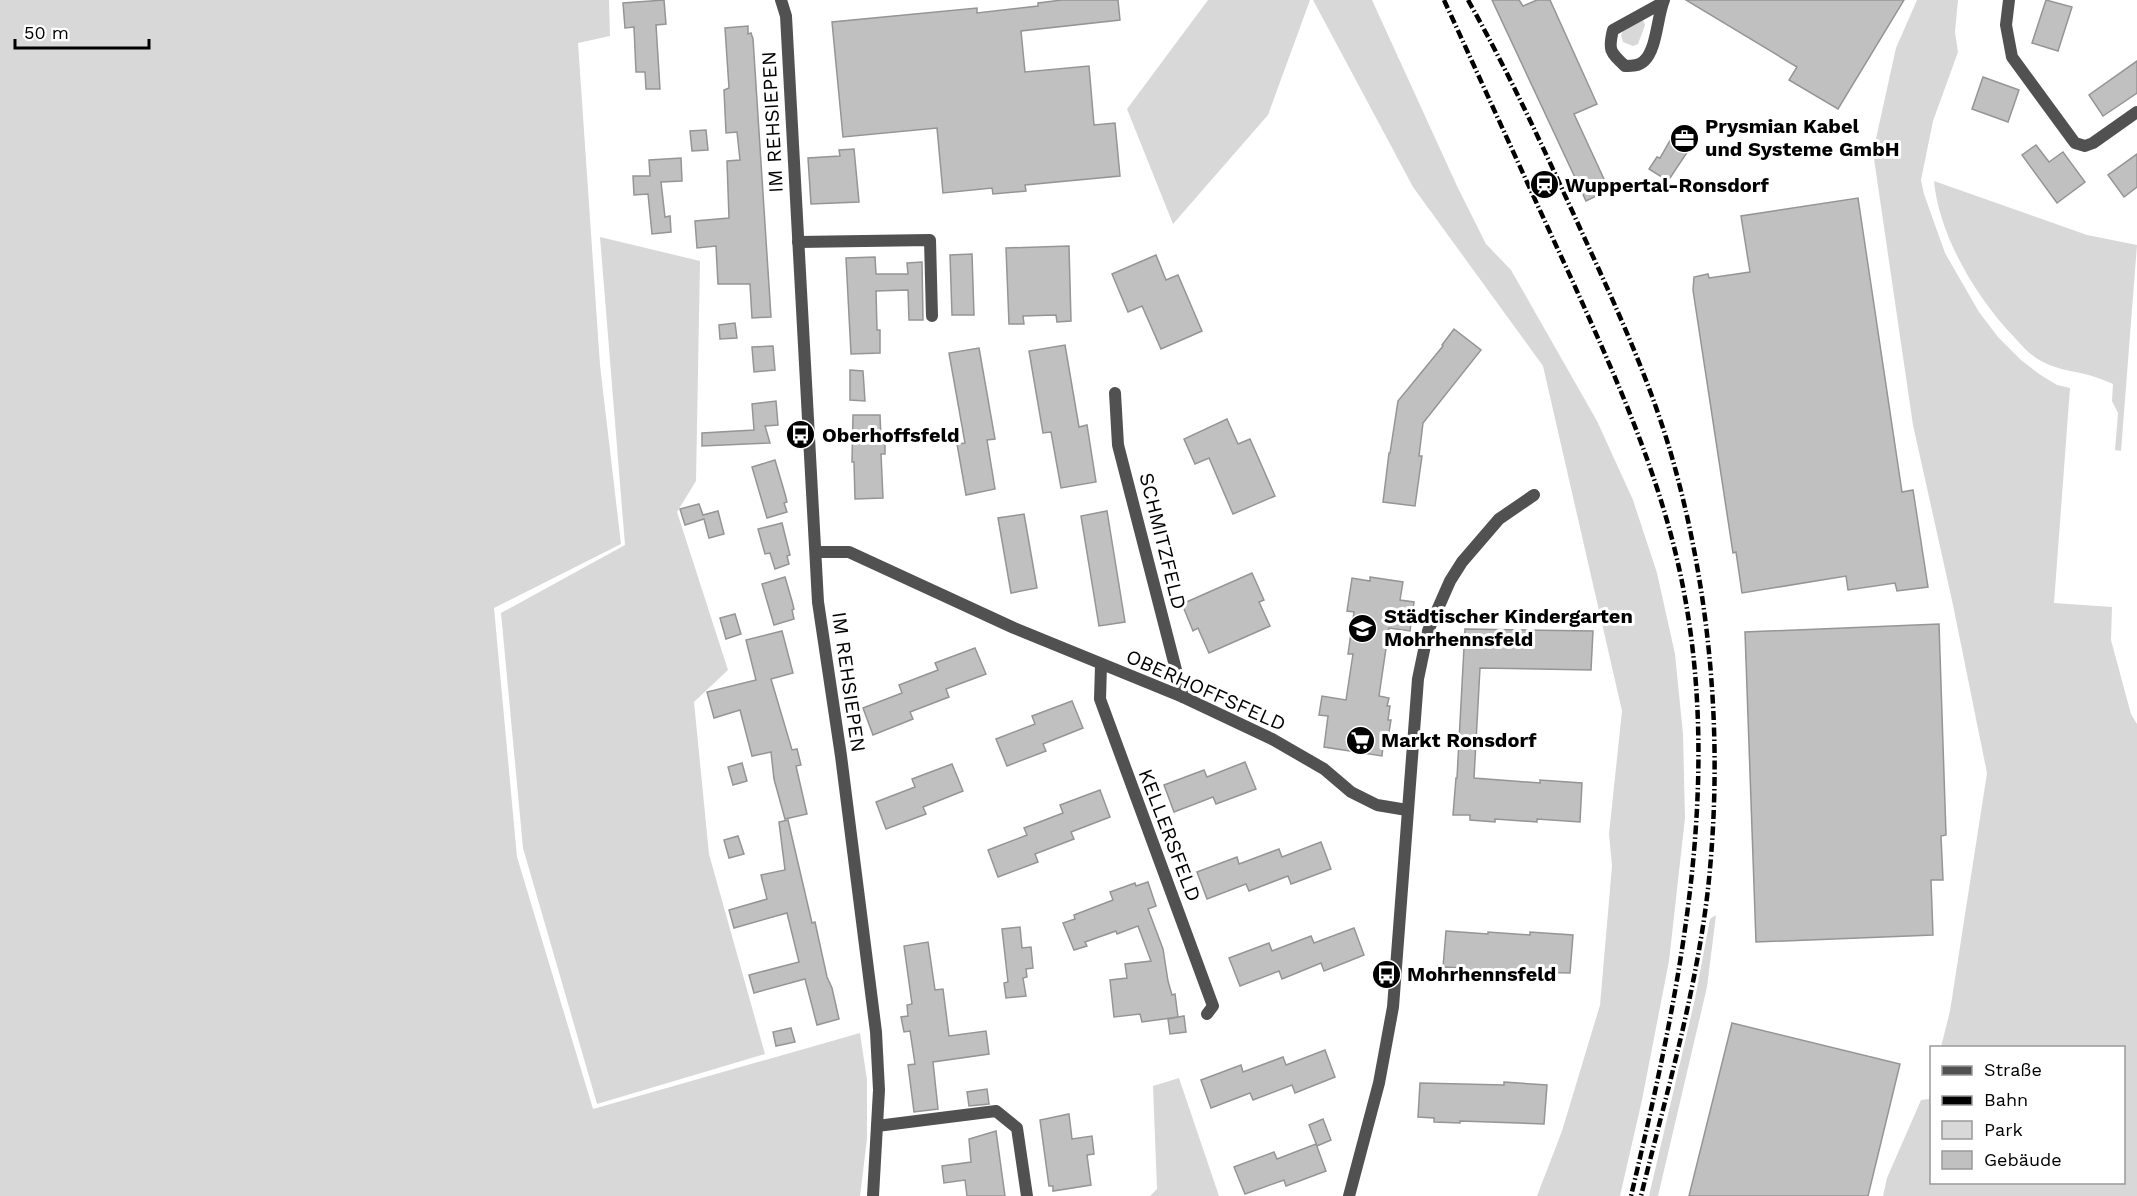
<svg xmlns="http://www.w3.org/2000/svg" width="2137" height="1196" font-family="'Work Sans',sans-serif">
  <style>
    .green { fill: #d8d8d8 }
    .building { fill: #c0c0c0; stroke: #959595; stroke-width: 1.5 }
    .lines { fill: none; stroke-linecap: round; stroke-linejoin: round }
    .minor { stroke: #515151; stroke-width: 12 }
    .tertiary { stroke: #515151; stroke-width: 12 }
    .rail { stroke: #000; stroke-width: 4.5; stroke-dasharray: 9 3 1.5 3; stroke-linecap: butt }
    .labels { text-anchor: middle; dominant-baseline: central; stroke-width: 6; stroke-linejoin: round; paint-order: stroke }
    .street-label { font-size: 20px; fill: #000; stroke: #fff }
    .poi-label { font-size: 20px; font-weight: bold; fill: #000; stroke: #fff; text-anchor: start }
  </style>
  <rect width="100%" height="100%" fill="#fff"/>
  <g class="green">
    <path d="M0 0H609L610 36 578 43 600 365 621 544 494 608 517 857 593 1109 860 1033 867 1080V1139L860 1196H0Z"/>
    <path d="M1208 0H1310L1268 115 1173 224 1127 109Z"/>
    <path d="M1313 0H1372L1457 186 1486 244 1511 270 1597 421 1633 500 1657 573 1675 654 1683 734 1685 818 1669 961 1642 1100 1620 1196H1537L1562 1131 1600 1005 1612 866 1609 834 1622 711 1543 366 1413 187Z"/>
    <path d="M1917 0H1958L1955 32 1958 52 1933 121 1921 180 1924 194 1945 253 1979 312 1998 337 2021 360 2039 374 2057 385 2070 388 2054 603 2112 607 2111 640 2131 714 2137 724V1196H1883L1887 1178 1921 1100 1929 1099 1931 1088 1932 1182H2124V1048L1941 1047 1950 1011 1987 773 1953 605 1913 425 1873 152 1896 48Z"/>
    <path d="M1643 20 1645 25 1638 44 1633 46 1623 42 1621 35 1623 31Z"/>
    <path d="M1934 181 2087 235 2137 245 2121 451 2115 450 2118 413 2112 401 2113 384C2106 381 2099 378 2092 376 2075 371 2058 370 2043 362 2032 357 2023 347 2015 338 1977 299 1939 236 1934 181Z"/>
    <path d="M600 237 700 261 696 481 677 512 728 670 694 702 709 854 765 1054 597 1104 523 848 501 613 625 545Z"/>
    <path d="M1716 915 1707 987 1658 1196H1649L1695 999 1710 919Z"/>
    <path d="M1179 1078 1219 1196H1150L1157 1189 1153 1086Z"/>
  </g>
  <g class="building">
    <path d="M664 0 666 24 656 25 660 89H646L645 72H636L634 27 625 28 623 3Z"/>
    <path d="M1062 0H1118L1120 20 1021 31 1025 72 1089 66 1094 125 1115 123 1120 176 1025 185 1026 191 993 194 992 188 943 193 937 128 843 137 832 22 977 8V13L1038 6V3Z"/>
    <path d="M1492 0H1519L1523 6 1537 0H1550L1597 104 1574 114 1609 190 1586 201Z"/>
    <path d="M1686 0H1904L1838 109 1789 80 1797 67Z"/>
    <path d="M2046 0 2072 7 2058 51 2032 43Z"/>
    <path d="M748 26V34L751 33 753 39 771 317 752 318 750 284H718L716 246 697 248 695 221 729 218 727 161 740 160 737 132 726 133 724 90 729 88 725 28Z"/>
    <path d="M2137 61V93L2103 116 2089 95Z"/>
    <path d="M1983 77 2019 90 2008 122 1972 109Z"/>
    <path d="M1677 128 1696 139 1668 181 1649 169 1657 157 1660 158Z"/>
    <path d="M706 130 708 150 692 151 690 131Z"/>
    <path d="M2036 145 2049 162 2063 152 2085 182 2057 203 2022 155Z"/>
    <path d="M854 149 859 202 811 204 808 158 840 156 839 150Z"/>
    <path d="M2137 154V187L2124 197 2108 175Z"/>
    <path d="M681 158 682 181 661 182 665 217 670 216 671 232 652 234 648 194 634 195 633 176H650L649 160Z"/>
    <path d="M1858 198 1902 492 1913 490 1928 587 1897 591 1895 583 1848 590 1846 576 1742 593 1736 552 1733 553 1693 290 1694 277 1708 274 1709 278 1750 272 1741 216Z"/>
    <path d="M1069 246 1071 321 1057 322 1056 315 1023 316 1024 324H1009L1006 248Z"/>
    <path d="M972 254 974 315H952L950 255Z"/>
    <path d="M1156 255 1166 280 1178 275 1202 331 1161 349 1142 306 1128 312 1112 274Z"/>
    <path d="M875 257 876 274H908L907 263 922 262 923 320H909L908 290 876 291 877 330H880V353L851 354 846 258Z"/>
    <path d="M735 323 737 338 720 339 719 325Z"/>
    <path d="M1454 329 1481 350 1423 423 1419 456H1422L1415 506 1383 502 1389 453H1390L1398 401 1443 346 1442 345Z"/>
    <path d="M1065 345 1079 427 1087 425 1096 482 1061 488 1051 432 1043 433 1029 351Z"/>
    <path d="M773 346 775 370 754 372 752 347Z"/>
    <path d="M979 348 995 439 987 440 995 489 966 495 957 444 965 443 949 353Z"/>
    <path d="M850 370 863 371 865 401 850 400Z"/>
    <path d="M776 401 778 425 765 426 770 443 702 446V433L754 430 752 404Z"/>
    <path d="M853 415H880L881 438H885V454H881L883 498 855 499 854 462H852Z"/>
    <path d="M1227 419 1238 444 1250 439 1275 496 1233 514 1209 458 1195 464 1184 439Z"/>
    <path d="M775 460 785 494 787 502 784 503 787 512 767 518 752 467Z"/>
    <path d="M699 504 703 515 718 511 724 534 709 538 704 519 685 525 680 509Z"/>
    <path d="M1107 511 1125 622 1099 626 1081 516Z"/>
    <path d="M1024 514 1037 588 1011 593 998 518Z"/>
    <path d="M782 523 790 555 787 556 789 564 775 569 770 553 765 554 758 529Z"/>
    <path d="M1252 573 1264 600 1259 602 1270 626 1209 653 1198 628 1193 631 1182 604Z"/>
    <path d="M785 577 792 601 794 609 792 610 794 619 774 625 762 584Z"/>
    <path d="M1370 577 1403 582 1400 600 1414 602 1410 631 1389 628 1379 696 1389 698 1387 706H1390L1388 720H1391L1388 738 1384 737 1382 756 1324 747 1328 716 1319 715 1322 696 1346 700 1353 654H1348L1354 612 1347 611 1352 578 1370 581Z"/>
    <path d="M735 614 741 634 726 639 720 618Z"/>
    <path d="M1939 624 1946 835 1941 836 1943 880H1931L1933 935 1756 942 1745 632Z"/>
    <path d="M1465 629 1593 631 1591 670 1480 668 1474 778 1540 783V780L1582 783 1580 822 1537 819V822L1495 819V822L1470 820V815H1453L1456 778H1457Z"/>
    <path d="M782 631 793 673 771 679 792 750 797 749 801 765 796 766 807 814 785 819 774 779 771 752 752 756 740 710 714 718 707 692 756 680 746 640Z"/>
    <path d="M975 648 986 674 946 689 949 697 910 712 913 719 873 735 863 708 902 693 899 685 938 670 935 663Z"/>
    <path d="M1072 701 1083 728 1043 744 1046 751 1007 766 996 739 1035 724 1032 716Z"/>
    <path d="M1245 762 1256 789 1216 804 1213 797 1174 812 1164 785 1204 770 1207 777Z"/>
    <path d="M742 763 747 781 733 785 728 767Z"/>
    <path d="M952 764 963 791 923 807 926 814 886 829 876 802 915 787 912 779Z"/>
    <path d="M1100 790 1110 817 1071 832 1074 839 1035 854 1038 862 998 877 988 850 1027 835 1024 828 1063 813 1060 805Z"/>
    <path d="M788 820 812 923 815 922 827 977 832 988 839 1019 817 1025 805 979 754 993 749 975 799 962 787 913 734 928 729 910 767 899 761 875 785 870 779 822Z"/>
    <path d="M738 836 744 854 729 858 724 840Z"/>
    <path d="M1321 842 1331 869 1291 884 1288 876 1249 891 1246 884 1207 899 1197 872 1237 857 1239 864 1279 849 1282 857Z"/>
    <path d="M1148 882 1156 906 1148 909 1163 949 1168 981 1172 995 1175 994 1178 1017 1142 1022 1140 1014 1114 1017 1110 980 1127 978 1125 964 1151 961 1138 926 1117 934 1116 931 1085 942 1087 946 1074 950 1063 923 1075 919 1074 915 1113 900 1110 892 1135 883 1136 886Z"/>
    <path d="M1020 927 1022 948 1031 947 1033 968 1026 969 1027 977 1023 978 1026 996 1006 998 1004 983 1008 982 1002 929Z"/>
    <path d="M1354 928 1364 955 1324 971 1321 963 1282 979 1279 971 1240 986 1229 958 1269 943 1272 951 1311 936 1314 943Z"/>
    <path d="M1446 931 1488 934V932L1530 935V932L1573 935 1570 973 1486 971V973L1460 972 1461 968 1443 967Z"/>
    <path d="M928 942 935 990 943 989 949 1036 986 1031 989 1054 933 1062 938 1109 914 1112 908 1065 915 1064 910 1031 904 1032 901 1017 908 1016 907 1005 912 1004 904 946Z"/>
    <path d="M1184 1016 1186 1032 1170 1034 1168 1019Z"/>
    <path d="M1732 1023 1900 1064 1868 1196H1689Z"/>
    <path d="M791 1028 795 1042 776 1046 773 1032Z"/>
    <path d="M1325 1050 1335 1077 1295 1093 1292 1085 1253 1100 1250 1093 1211 1108 1201 1080 1241 1065 1243 1072 1283 1057 1286 1065Z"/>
    <path d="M1504 1082 1547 1085 1544 1124 1460 1121V1123L1434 1122V1118L1418 1117 1420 1083 1504 1085Z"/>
    <path d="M987 1089 989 1104 969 1106 967 1092Z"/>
    <path d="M1069 1114 1072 1139 1092 1136 1094 1154 1087 1155 1091 1185 1053 1191V1186H1049L1040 1120Z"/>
    <path d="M1323 1119 1331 1140 1317 1146 1309 1125Z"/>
    <path d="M996 1131 1005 1196H967L965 1180 944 1183 942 1166 971 1162 969 1139Z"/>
    <path d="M1316 1144 1326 1171 1286 1186 1284 1180 1245 1194 1234 1167 1274 1152 1277 1159Z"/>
  </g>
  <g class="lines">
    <g class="minor">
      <path d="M781 0 786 16 818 602 841 756 876 1032 879 1090 873 1196"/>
      <path d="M2009 0 2006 25 2012 57 2075 143 2085 146 2093 143 2137 112"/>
      <path d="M798 242 930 240 932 316"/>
      <path d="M1115 393 1118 445 1183 697"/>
      <path d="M816 552H849L1014 628 1183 697 1272 739 1324 769 1351 792 1377 805 1407 810"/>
      <path d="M1101 666 1100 699 1213 1006 1207 1014"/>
      <path d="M877 1126 996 1111 1017 1128 1027 1196"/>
      <path d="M1349 1196 1379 1083 1393 1007 1418 679 1428 631 1450 581 1462 562 1499 519 1534 495"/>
    </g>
    <path class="tertiary" d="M1662 3 1613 30C1608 50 1610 52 1625 66 1632 66 1639 66 1644 61 1657 49 1657 17 1664 0"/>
    <g class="rail">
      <path d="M1444 0C1487 94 1529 187 1572 280 1617 380 1662 479 1683 587 1723 791 1678 998 1631 1196"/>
      <path d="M1468 0C1509 73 1544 149 1579 226 1612 298 1646 371 1669 447 1711 589 1724 741 1708 889 1696 993 1666 1095 1641 1196"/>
    </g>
  </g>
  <defs>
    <symbol id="office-disc" viewBox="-11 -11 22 22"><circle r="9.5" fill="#000" stroke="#fff"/><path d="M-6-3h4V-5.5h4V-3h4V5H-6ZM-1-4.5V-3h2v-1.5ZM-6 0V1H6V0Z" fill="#fff"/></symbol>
    <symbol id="station-disc" viewBox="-11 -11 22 22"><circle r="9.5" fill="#000" stroke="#fff"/><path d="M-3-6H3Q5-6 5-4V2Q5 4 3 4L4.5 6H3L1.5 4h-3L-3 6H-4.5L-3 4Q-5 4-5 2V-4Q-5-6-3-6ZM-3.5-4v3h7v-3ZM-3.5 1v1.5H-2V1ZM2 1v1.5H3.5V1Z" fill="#fff"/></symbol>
    <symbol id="bus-disc" viewBox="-11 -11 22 22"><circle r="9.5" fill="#000" stroke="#fff"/><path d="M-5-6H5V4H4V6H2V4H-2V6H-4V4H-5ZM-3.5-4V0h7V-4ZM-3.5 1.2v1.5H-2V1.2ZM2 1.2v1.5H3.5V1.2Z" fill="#fff"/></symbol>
    <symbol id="school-disc" viewBox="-11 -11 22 22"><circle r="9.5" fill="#000" stroke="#fff"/><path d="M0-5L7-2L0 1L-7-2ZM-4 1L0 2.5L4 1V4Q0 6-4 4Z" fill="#fff"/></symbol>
    <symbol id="supermarket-disc" viewBox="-11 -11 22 22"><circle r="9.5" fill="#000" stroke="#fff"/><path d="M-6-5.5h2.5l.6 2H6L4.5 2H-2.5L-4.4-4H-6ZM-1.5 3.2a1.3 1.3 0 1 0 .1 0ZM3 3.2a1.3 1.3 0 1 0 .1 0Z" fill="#fff"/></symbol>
  </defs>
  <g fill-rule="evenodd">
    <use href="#office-disc" x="1668" y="122" width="33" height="33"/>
    <use href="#station-disc" x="1528" y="168" width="33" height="33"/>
    <use href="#bus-disc" x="784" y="418" width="33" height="33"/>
    <use href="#school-disc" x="1346" y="612" width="33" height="33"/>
    <use href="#supermarket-disc" x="1344" y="724" width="33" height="33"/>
    <use href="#bus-disc" x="1370" y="958" width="33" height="33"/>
  </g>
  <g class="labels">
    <g class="street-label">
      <text transform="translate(772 122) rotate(-93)">IM REHSIEPEN</text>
      <text transform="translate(1163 541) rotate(76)">SCHMITZFELD</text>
      <text transform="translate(849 682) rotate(82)">IM REHSIEPEN</text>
      <text transform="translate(1206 690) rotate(24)">OBERHOFFSFELD</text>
      <text transform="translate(1170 835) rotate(69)">KELLERSFELD</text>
    </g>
    <g class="poi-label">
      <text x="1705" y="126">Prysmian Kabel<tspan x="1705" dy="23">und Systeme GmbH</tspan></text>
      <text x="1565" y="185">Wuppertal-Ronsdorf</text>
      <text x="822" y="435">Oberhoffsfeld</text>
      <text x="1384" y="616">Städtischer Kindergarten<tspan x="1384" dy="23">Mohrhennsfeld</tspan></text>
      <text x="1381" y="740">Markt Ronsdorf</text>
      <text x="1407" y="974">Mohrhennsfeld</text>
    </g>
  </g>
  <rect x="1930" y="1046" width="195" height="138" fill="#ffffff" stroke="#999999" stroke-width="1.5"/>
  <rect x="1942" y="1066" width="30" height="9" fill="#515151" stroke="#999999" stroke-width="1.5"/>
  <text x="1984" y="1076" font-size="18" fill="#000000">Straße</text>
  <rect x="1942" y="1096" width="30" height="9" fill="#000000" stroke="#999999" stroke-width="1.5"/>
  <text x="1984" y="1106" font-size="18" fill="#000000">Bahn</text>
  <rect x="1942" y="1121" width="30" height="18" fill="#d8d8d8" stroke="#999999" stroke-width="1.5"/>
  <text x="1984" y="1136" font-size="18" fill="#000000">Park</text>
  <rect x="1942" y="1151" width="30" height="18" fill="#c0c0c0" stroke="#999999" stroke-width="1.5"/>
  <text x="1984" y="1166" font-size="18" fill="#000000">Gebäude</text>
  <path d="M15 39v9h134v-9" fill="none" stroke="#000000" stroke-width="3"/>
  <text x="24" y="39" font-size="18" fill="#000000" stroke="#ffffff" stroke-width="4.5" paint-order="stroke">50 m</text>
</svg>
